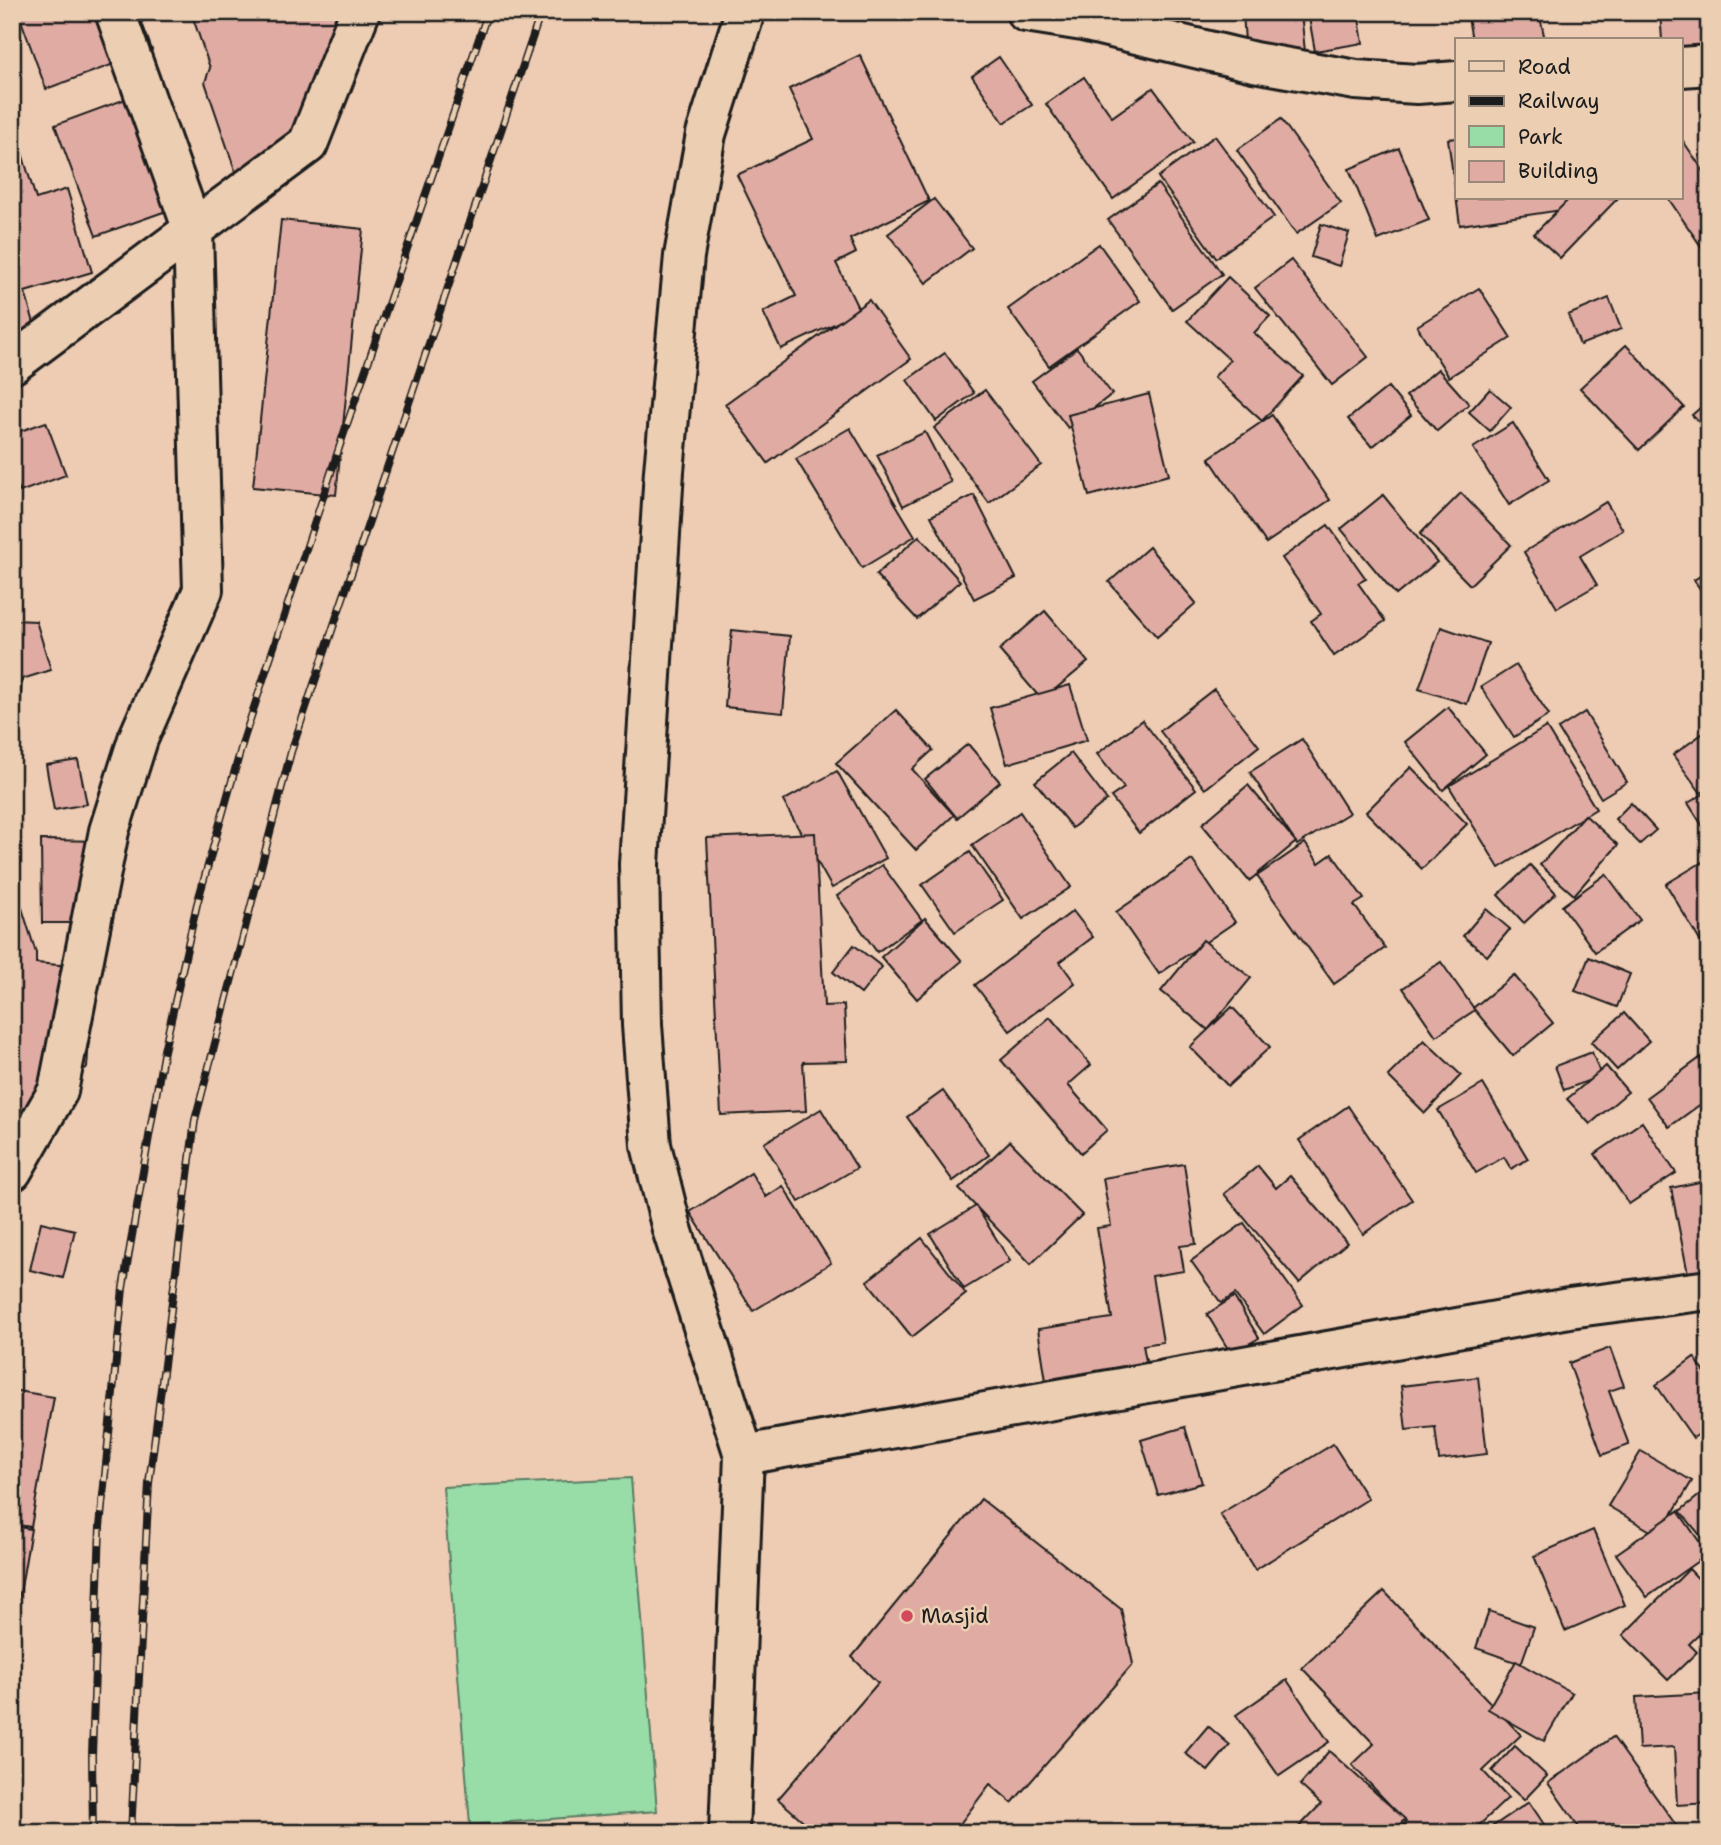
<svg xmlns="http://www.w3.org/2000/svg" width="1721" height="1845" font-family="'Shantell Sans',sans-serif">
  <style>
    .green { fill: #98dca8; stroke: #5a7c62; stroke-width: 2 }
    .building { fill: #e0aba3; stroke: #1c1c1c; stroke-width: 2 }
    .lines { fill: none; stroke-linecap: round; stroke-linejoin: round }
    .minor-casing { stroke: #1c1c1c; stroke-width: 44 }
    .tertiary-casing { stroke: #1c1c1c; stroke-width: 44 }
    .minor { stroke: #eccfb3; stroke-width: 38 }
    .tertiary { stroke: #eccfb3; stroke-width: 38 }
    .rail-casing { stroke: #1c1c1c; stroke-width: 8 }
    .rail { stroke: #eccfb3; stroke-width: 5; stroke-dasharray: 16; stroke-linecap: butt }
    .poi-dot { fill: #d1495b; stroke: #eccfb3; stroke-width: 2.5 }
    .labels { text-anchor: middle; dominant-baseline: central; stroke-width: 5; stroke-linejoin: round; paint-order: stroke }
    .poi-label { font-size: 21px; fill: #1c1c1c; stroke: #eccfb3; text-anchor: start }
  </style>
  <rect width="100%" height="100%" fill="#eecbb3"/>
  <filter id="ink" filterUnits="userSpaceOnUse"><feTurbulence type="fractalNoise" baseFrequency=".0143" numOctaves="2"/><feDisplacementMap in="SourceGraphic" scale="14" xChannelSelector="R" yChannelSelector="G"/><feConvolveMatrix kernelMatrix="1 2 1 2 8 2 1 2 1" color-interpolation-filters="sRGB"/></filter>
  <g filter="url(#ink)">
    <path class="green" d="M631 1478 657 1811 470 1825 443 1487Z"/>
    <g class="building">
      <path d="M18 12H138L152 50 46 89Z"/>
      <path d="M191 12H372L338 101 237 176 205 82 210 68Z"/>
      <path d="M1243 12H1301L1305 52 1246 57Z"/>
      <path d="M1308 12H1358L1363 43 1315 51Z"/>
      <path d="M1467 12H1539L1545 40H1472Z"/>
      <path d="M1660 12H1709V55L1681 57V40H1662Z"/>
      <path d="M860 55 929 201 850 239 856 253 836 263 860 312 781 349 763 312 796 296 737 175 813 139 789 89Z"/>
      <path d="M999 57 1032 105 1004 123 972 76Z"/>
      <path d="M1084 77 1112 117 1153 88 1193 142 1113 199 1046 104Z"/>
      <path d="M150 90 169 210 96 236 55 125Z"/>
      <path d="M1281 119 1341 203 1296 234 1237 150Z"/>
      <path d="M12 120 36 199 67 189 92 272 25 292 39 340 12 348Z"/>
      <path d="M1215 136 1274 217 1216 258 1158 177Z"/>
      <path d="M1457 138V198H1580L1582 207 1460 225 1448 139Z"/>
      <path d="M1681 138 1709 179V258L1668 198H1681Z"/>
      <path d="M1399 148 1429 220 1378 240 1349 169Z"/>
      <path d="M1158 184 1222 274 1172 309 1108 220Z"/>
      <path d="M1570 198H1618L1560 258 1534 234Z"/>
      <path d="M934 199 972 248 926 283 888 234Z"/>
      <path d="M281 220 363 229 336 495 253 487Z"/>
      <path d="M1321 224 1349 233 1339 266 1311 257Z"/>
      <path d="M1099 244 1140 301 1049 366 1008 309Z"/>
      <path d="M1291 260 1368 357 1332 385 1255 288Z"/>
      <path d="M1228 277 1270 316 1254 333 1303 376 1262 421 1214 377 1230 360 1187 321Z"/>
      <path d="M1479 288 1511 338 1449 377 1417 326Z"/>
      <path d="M1609 298 1621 329 1580 345 1568 315Z"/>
      <path d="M869 300 911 359 768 463 725 404Z"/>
      <path d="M1626 345 1684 407 1639 450 1580 388Z"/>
      <path d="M1077 348 1112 394 1068 428 1032 381Z"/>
      <path d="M945 353 974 393 936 421 907 380Z"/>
      <path d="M1438 369 1469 404 1437 431 1406 396Z"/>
      <path d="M1388 387 1411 415 1372 447 1348 419Z"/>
      <path d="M1490 389 1511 407 1490 431 1469 412Z"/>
      <path d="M985 390 1041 465 989 503 934 428Z"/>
      <path d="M1149 394 1169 475 1089 496 1068 415Z"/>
      <path d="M1709 400V433L1692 415Z"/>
      <path d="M1272 415 1330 500 1266 543 1209 458Z"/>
      <path d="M46 422 66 475 20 492 12 471V434Z"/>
      <path d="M1513 423 1549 480 1509 505 1473 448Z"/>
      <path d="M850 428 915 536 862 568 796 459Z"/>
      <path d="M925 432 951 482 903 506 877 455Z"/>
      <path d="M1461 493 1511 545 1470 585 1420 534Z"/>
      <path d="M974 495 1016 578 974 599 931 516Z"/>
      <path d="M1383 495 1437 562 1396 595 1341 529Z"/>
      <path d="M1606 502 1623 530 1580 556 1597 585 1557 608 1524 552Z"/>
      <path d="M1328 525 1366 579 1358 583 1385 621 1334 656 1311 621 1321 614 1282 558Z"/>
      <path d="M919 536 960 581 917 619 876 575Z"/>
      <path d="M1149 547 1196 603 1157 637 1109 582Z"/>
      <path d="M1709 570V602L1694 580Z"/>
      <path d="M1045 611 1088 662 1042 700 999 650Z"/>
      <path d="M12 620 36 621 51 670 22 679 20 707H12Z"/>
      <path d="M1441 627 1488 643 1467 704 1419 689Z"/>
      <path d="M732 630 790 636 783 713 725 707Z"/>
      <path d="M1516 665 1549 715 1514 737 1481 687Z"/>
      <path d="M1070 685 1087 740 1007 764 990 708Z"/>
      <path d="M1214 689 1259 746 1205 789 1160 731Z"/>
      <path d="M1448 707 1486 754 1443 790 1405 742Z"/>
      <path d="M896 710 933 750 912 769 954 815 916 850 836 763Z"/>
      <path d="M1585 712 1627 782 1601 798 1558 729Z"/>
      <path d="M1142 720 1196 789 1139 833 1111 797 1124 788 1097 754Z"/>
      <path d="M1546 727 1596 809 1499 868 1449 786Z"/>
      <path d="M1709 729V788L1701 793 1673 755Z"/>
      <path d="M1302 739 1349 813 1297 845 1250 772Z"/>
      <path d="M968 744 1000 782 957 818 925 779Z"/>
      <path d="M1071 753 1107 800 1072 828 1035 782Z"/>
      <path d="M78 760 87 804 54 810 46 765Z"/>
      <path d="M1411 767 1467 824 1422 869 1366 812Z"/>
      <path d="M837 771 886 858 832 888 783 801Z"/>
      <path d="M1248 785 1296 842 1249 881 1202 824Z"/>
      <path d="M1709 791V836L1688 803Z"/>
      <path d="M1631 803 1656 830 1640 844 1615 819Z"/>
      <path d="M1020 812 1071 887 1023 919 972 845Z"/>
      <path d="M1585 815 1618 845 1574 895 1540 865Z"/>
      <path d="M815 833 824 1006 844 1005 847 1061 803 1062 806 1111 721 1115 707 838Z"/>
      <path d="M41 840 107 841V923H42Z"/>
      <path d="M1305 843 1319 863 1332 854 1364 899 1354 905 1385 948 1334 984 1257 876Z"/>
      <path d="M970 852 1003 900 955 932 922 885Z"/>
      <path d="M1709 858V956L1666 884Z"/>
      <path d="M1192 860 1235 922 1159 974 1116 912Z"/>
      <path d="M882 865 922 920 877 952 837 896Z"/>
      <path d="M1530 865 1556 893 1524 923 1498 895Z"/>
      <path d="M1606 874 1640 920 1595 952 1562 906Z"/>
      <path d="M12 876 36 953V963L94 968 87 1068 63 1076 60 1114 12 1129Z"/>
      <path d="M1486 909 1510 929 1487 956 1463 936Z"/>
      <path d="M1073 911 1093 937 1060 962 1075 983 1010 1031 975 985Z"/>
      <path d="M925 918 962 961 917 999 881 957Z"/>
      <path d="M1203 940 1251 978 1208 1030 1161 991Z"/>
      <path d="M854 945 882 967 861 994 833 972Z"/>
      <path d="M1589 957 1630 974 1617 1007 1575 991Z"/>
      <path d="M1441 962 1475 1010 1436 1036 1403 988Z"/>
      <path d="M1514 975 1553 1023 1513 1056 1473 1008Z"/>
      <path d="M1232 1007 1270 1047 1228 1086 1190 1047Z"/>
      <path d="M1624 1013 1649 1041 1617 1070 1591 1042Z"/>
      <path d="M1050 1017 1091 1065 1068 1085 1107 1130 1081 1153 1001 1060Z"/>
      <path d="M1424 1040 1461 1075 1425 1113 1388 1076Z"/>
      <path d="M1592 1052 1601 1076 1564 1090 1555 1066Z"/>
      <path d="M1700 1058 1709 1070V1098L1669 1127 1647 1097Z"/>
      <path d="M1606 1066 1628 1092 1590 1124 1567 1099Z"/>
      <path d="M1483 1084 1528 1159 1511 1169 1504 1157 1476 1173 1438 1110Z"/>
      <path d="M943 1091 989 1155 953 1181 907 1117Z"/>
      <path d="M1348 1106 1412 1200 1363 1234 1299 1140Z"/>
      <path d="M821 1109 857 1168 799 1202 764 1143Z"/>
      <path d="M1642 1122 1676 1173 1629 1204 1595 1154Z"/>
      <path d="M1010 1141 1082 1215 1031 1264 959 1189Z"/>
      <path d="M1184 1164 1196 1244 1180 1246 1184 1271 1152 1276 1163 1342 1143 1345 1149 1377 1048 1394 1038 1329 1112 1318 1097 1228 1111 1226 1103 1178Z"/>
      <path d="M1258 1166 1276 1188 1290 1176 1347 1243 1299 1283 1224 1194Z"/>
      <path d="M751 1173 766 1197 783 1186 831 1263 753 1311 690 1212Z"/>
      <path d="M1709 1180V1274L1689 1279 1671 1188Z"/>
      <path d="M976 1206 1010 1261 964 1289 930 1234Z"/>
      <path d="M41 1222 75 1230 63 1278 30 1270Z"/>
      <path d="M1244 1223 1303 1305 1264 1334 1235 1294 1221 1303 1191 1261Z"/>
      <path d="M922 1238 966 1294 912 1337 867 1281Z"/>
      <path d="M1234 1297 1259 1338 1231 1354 1207 1314Z"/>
      <path d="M1610 1348 1624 1386 1609 1391 1629 1445 1602 1455 1569 1363Z"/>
      <path d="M1694 1357 1709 1378V1428L1693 1438 1656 1385Z"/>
      <path d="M1478 1377 1487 1454 1439 1460 1435 1427 1406 1430 1401 1386Z"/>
      <path d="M12 1390 54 1397 31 1527 12 1524Z"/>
      <path d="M1185 1427 1202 1483 1158 1495 1141 1440Z"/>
      <path d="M1333 1444 1368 1499 1255 1570 1220 1514Z"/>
      <path d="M1641 1451 1692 1481 1659 1536 1608 1506Z"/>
      <path d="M1706 1490 1709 1493V1546L1680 1511Z"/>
      <path d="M981 1499 1121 1609 1133 1664 1012 1803 990 1784 953 1833H817L778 1799 878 1683 852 1657Z"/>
      <path d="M1678 1511 1708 1554 1647 1597 1616 1554Z"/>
      <path d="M12 1526 31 1529 12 1640Z"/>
      <path d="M1593 1530 1625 1605 1565 1631 1534 1556Z"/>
      <path d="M1689 1569 1709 1590V1625L1689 1644 1697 1652 1668 1680 1623 1635Z"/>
      <path d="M1384 1591 1521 1735 1483 1771 1508 1798 1471 1833H1395L1406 1822 1352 1765 1374 1744 1302 1668Z"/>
      <path d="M1489 1611 1534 1627 1521 1664 1476 1648Z"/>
      <path d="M1516 1661 1572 1693 1544 1741 1488 1709Z"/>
      <path d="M1287 1680 1329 1742 1279 1776 1236 1715Z"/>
      <path d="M1709 1693V1803L1677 1805 1674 1747 1639 1749 1636 1697Z"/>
      <path d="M1208 1726 1230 1745 1208 1771 1185 1753Z"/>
      <path d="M1613 1737 1678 1828 1672 1833H1620L1613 1823 1599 1833H1583L1548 1783Z"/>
      <path d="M1515 1746 1547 1776 1524 1800 1492 1771Z"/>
      <path d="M1329 1751 1405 1819 1392 1833H1304L1298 1828 1321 1804 1300 1785Z"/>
      <path d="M1529 1802 1550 1833H1483Z"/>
    </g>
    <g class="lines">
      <defs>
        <g id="minor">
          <path d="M1026 12 1083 21 1254 62 1356 80 1417 84 1457 81"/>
          <path d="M1681 67 1709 65"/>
          <path d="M12 364 308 144 360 12"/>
          <path d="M12 1171 58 1091 109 831 138 739 203 590 193 230 115 12"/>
          <path d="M744 1455 1569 1308 1709 1290"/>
        </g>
        <path id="tertiary" d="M729 1833 744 1455 672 1229 651 1145 642 1025 639 864 664 471 684 256 706 134 745 12"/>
      </defs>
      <use href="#minor" class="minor-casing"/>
      <use href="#tertiary" class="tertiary-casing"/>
      <use href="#minor" class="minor"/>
      <use href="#tertiary" class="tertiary"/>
      <defs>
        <g id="rail">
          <path d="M93 1833 92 1755 100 1527 123 1288 163 1055 197 904 244 738 344 433 488 12"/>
          <path d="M131 1833 149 1483 195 1120 291 752 541 12"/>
        </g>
      </defs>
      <use href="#rail" class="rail-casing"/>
      <use href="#rail" class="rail"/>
    </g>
  </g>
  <circle class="poi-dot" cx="907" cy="1616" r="7"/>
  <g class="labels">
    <g class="poi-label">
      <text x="921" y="1616">Masjid</text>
    </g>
  </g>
  <rect width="1721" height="1845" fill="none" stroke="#eccfb3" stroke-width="42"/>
  <rect x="21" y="21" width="1679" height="1803" fill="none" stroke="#1c1c1c" stroke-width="2.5" filter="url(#ink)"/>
  <rect x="1455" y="38" width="228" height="161" fill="#eccfb3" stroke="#998777" stroke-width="2"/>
  <rect x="1469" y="61" width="35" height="10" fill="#eccfb3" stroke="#998777" stroke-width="2"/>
  <text x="1518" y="74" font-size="21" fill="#1c1c1c">Road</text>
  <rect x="1469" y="96" width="35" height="10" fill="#1c1c1c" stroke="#998777" stroke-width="2"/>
  <text x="1518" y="108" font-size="21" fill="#1c1c1c">Railway</text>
  <rect x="1469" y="126" width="35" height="21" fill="#98dca8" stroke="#998777" stroke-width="2"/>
  <text x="1518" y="144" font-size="21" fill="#1c1c1c">Park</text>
  <rect x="1469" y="161" width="35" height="21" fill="#e0aba3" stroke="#998777" stroke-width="2"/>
  <text x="1518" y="178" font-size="21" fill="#1c1c1c">Building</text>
</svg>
